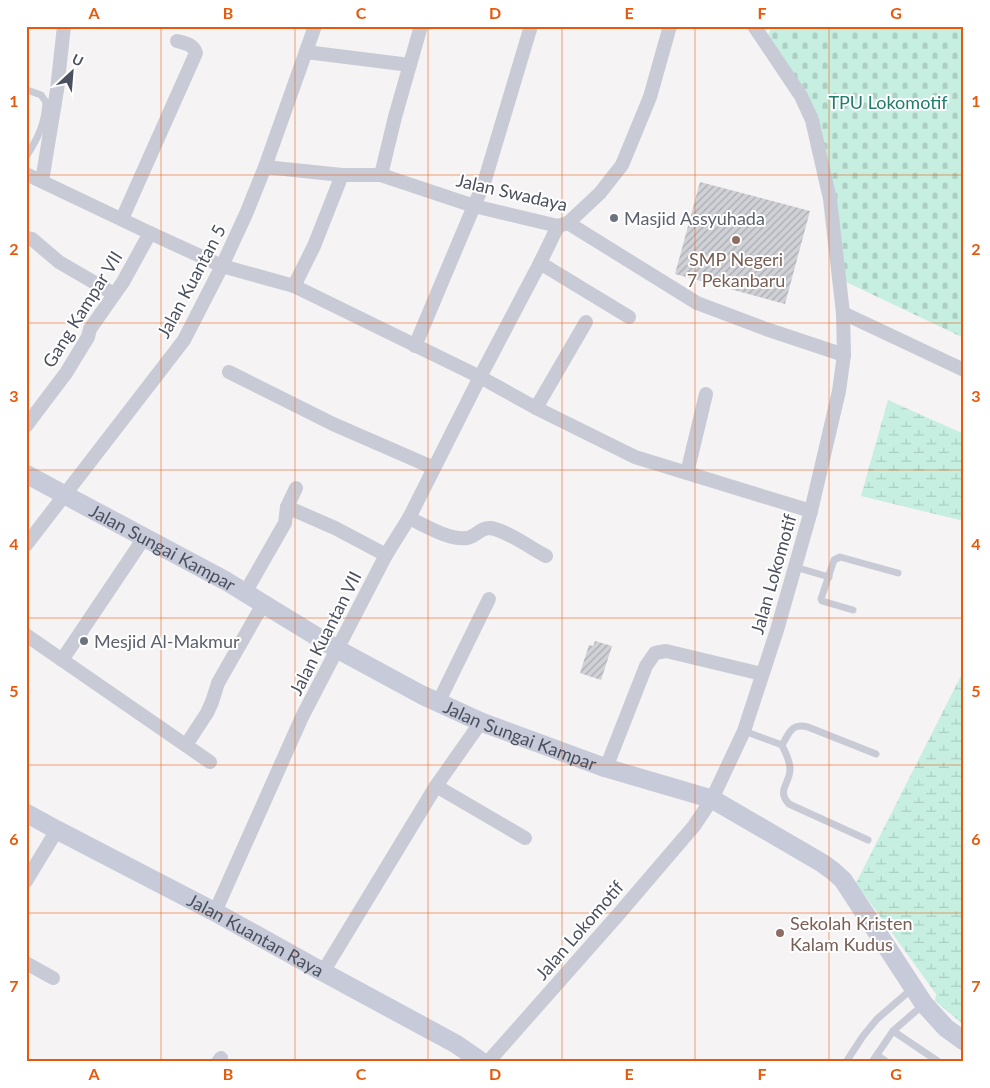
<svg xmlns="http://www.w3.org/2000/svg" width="990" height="1088" font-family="Lato,sans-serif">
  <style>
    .wetland { fill: url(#wetland-marsh) }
    .cemetery { fill: url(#cemetery-stones) }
    .building { fill: url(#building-hatch) }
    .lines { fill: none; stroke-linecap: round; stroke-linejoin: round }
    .lane { stroke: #c8cbd6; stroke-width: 7 }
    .street { stroke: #c8cbd6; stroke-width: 14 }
    .secondary { stroke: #c7cad9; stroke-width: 19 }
    .grid { fill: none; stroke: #e8590c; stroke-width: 1; stroke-opacity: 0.55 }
    .worship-dot { fill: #6b7280; stroke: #fff; stroke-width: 2 }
    .education-dot { fill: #8d6e63; stroke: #fff; stroke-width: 2 }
    .labels { text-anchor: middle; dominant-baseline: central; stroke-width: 4; stroke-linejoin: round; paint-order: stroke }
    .park-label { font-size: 18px; fill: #1f7d6b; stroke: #fff }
    .street-label { font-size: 18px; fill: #4b505f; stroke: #fff }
    .worship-label { font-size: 18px; fill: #5b616d; stroke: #fff; text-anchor: start }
    .education-label { font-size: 18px; fill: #785e54; stroke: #fff }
    .neatline { fill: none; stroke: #e8590c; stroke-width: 2 }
    .grid-label { font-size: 16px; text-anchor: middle; font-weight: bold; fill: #e8590c }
  </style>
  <defs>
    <pattern id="wetland-marsh" width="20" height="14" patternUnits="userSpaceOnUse" patternTransform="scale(1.25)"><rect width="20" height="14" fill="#c6eee1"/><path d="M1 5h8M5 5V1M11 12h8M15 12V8" fill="none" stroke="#accec3"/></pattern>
    <pattern id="cemetery-stones" width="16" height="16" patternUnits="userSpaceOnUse" patternTransform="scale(1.25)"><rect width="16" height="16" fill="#c6eee1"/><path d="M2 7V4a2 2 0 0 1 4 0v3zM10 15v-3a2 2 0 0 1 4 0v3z" fill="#accec3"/></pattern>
    <pattern id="building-hatch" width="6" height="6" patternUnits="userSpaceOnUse" patternTransform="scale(1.25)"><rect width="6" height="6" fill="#d0d1d6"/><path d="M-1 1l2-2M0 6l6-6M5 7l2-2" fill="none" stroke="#abacb1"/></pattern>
  </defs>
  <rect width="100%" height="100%" fill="#f5f3f3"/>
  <g class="wetland">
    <path d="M888 400 964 434V521L861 496Z"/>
    <path d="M964 670V1025L935 1001 936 994 856 883Z"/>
  </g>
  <path class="cemetery" d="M772 26H964V338L846 282 813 110 768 35Z"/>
  <g class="building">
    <path d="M700 182 810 211 785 304 675 274Z"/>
    <path d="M595 641 612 646 601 680 580 673 589 645 593 646Z"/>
  </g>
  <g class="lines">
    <g class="lane">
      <path d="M26 157C38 138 45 124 46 102L41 95 30 91"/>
      <path d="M795 567 829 577"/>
      <path d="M853 610 822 601 821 599 834 560 840 557 898 573"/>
      <path d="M744 731 782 745C790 732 791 723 808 727L876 754"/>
      <path d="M782 745C785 752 790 760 790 769 790 784 776 790 789 804L868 840"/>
      <path d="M893 1031 939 1062"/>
      <path d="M877 1055 887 1062"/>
      <path d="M846 1062 863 1036 877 1019 913 988"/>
      <path d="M872 1062 893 1031 924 1004"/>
    </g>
    <g class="street">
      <path d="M306 52 410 65"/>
      <path d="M265 167 342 175H381L474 206 558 226 568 223 697 303 766 329 844 355"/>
      <path d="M26 174 150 233 222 266 294 286 480 377 536 408 635 457 811 511"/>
      <path d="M381 175 395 117 421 26"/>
      <path d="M42 181 57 90 64 26"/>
      <path d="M122 219 196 53C193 44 185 43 177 41"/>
      <path d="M568 223 600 193 622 165 650 97 670 26"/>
      <path d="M26 238 32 239 59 262 114 294"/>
      <path d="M540 263 629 317"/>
      <path d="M294 286 314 246 342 175"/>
      <path d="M843 313 964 370"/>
      <path d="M415 346 474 206 484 183 531 26"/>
      <path d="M229 372 333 424 434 468"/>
      <path d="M536 408 586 322"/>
      <path d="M26 426 66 373 88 337 90 329 123 282 150 233"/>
      <path d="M687 473 706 394"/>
      <path d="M287 507 335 528 386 555"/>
      <path d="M409 518C424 525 450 541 467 538 476 537 480 527 491 528 507 531 531 548 546 556"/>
      <path d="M26 545 184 340 222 266 246 214 265 167 315 26"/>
      <path d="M245 593 285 523 287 507 296 488"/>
      <path d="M26 635 210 762"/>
      <path d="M62 660 144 538"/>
      <path d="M438 703 489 599"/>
      <path d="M186 745 207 713 212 702 218 683 263 604"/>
      <path d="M606 768 646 666 655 653 666 651 762 674"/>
      <path d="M436 786 525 838"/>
      <path d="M26 881 57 830"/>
      <path d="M215 912 302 717 386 555 409 518 480 377 540 263 558 226"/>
      <path d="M26 963 53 978"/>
      <path d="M323 972 436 786 481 722"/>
      <path d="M218 1062 221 1058"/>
      <path d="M488 1062 617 916 694 826 712 799 744 731 777 630 811 511 839 391 844 355 843 313 830 199 812 120 801 96 754 26"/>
    </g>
    <g class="secondary">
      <path id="s1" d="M26 474 65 495 226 581 337 649 422 695 481 722 606 768 712 799 822 863 833 871 843 880 924 1004 946 1028 964 1041"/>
      <path id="s2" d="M26 813 57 830 215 912 323 972 456 1044 482 1062"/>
    </g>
  </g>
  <path class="grid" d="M161 26V1062M295 26V1062M428 26V1062M562 26V1062M695 26V1062M829 26V1062M26 175H964M26 323H964M26 470H964M26 618H964M26 765H964M26 913H964"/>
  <g class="worship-dot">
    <circle cx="614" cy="218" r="5"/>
    <circle cx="84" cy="641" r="5"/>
  </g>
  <g class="education-dot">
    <circle cx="736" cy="240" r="5"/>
    <circle cx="780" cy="933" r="5"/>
  </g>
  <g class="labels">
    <g class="park-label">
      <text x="888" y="102">TPU Lokomotif</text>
    </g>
    <g class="street-label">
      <text transform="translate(512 192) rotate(13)">Jalan Swadaya</text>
      <text transform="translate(191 281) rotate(-62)">Jalan Kuantan 5</text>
      <text transform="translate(82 309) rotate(-58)">Gang Kampar VII</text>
      <text stroke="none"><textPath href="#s1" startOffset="155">Jalan Sungai Kampar</textPath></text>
      <text transform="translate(773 574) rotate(-74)">Jalan Lokomotif</text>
      <text transform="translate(325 633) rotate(-63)">Jalan Kuantan VII</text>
      <text stroke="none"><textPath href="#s1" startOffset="560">Jalan Sungai Kampar</textPath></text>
      <text transform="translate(579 930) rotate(-49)">Jalan Lokomotif</text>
      <text stroke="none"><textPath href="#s2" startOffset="260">Jalan Kuantan Raya</textPath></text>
    </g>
    <g class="worship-label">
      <text x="624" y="218">Masjid Assyuhada</text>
      <text x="94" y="641">Mesjid Al-Makmur</text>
    </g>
    <g class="education-label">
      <text x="736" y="259">SMP Negeri<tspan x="736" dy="21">7 Pekanbaru</tspan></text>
      <text x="790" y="923" text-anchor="start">Sekolah Kristen<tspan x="790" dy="21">Kalam Kudus</tspan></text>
    </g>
  </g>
  <rect width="990" height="1088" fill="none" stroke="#ffffff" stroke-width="55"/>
  <g transform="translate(72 72) rotate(26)" stroke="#ffffff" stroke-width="4" paint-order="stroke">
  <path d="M0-4L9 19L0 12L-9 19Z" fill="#4b505f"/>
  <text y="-8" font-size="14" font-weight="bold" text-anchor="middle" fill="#4b505f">U</text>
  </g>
  <rect x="28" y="28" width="934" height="1032" class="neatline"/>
  <g class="grid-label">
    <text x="94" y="19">A</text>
    <text x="228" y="19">B</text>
    <text x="361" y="19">C</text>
    <text x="495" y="19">D</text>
    <text x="629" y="19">E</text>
    <text x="762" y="19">F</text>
    <text x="896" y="19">G</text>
    <text x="14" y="107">1</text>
    <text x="976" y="107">1</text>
    <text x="14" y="255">2</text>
    <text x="976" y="255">2</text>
    <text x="14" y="402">3</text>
    <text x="976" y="402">3</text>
    <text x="14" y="550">4</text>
    <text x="976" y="550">4</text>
    <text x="14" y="697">5</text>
    <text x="976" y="697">5</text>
    <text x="14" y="845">6</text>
    <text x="976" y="845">6</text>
    <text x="14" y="992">7</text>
    <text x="976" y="992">7</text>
    <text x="94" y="1080">A</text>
    <text x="228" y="1080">B</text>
    <text x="361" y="1080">C</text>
    <text x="495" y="1080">D</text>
    <text x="629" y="1080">E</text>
    <text x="762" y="1080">F</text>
    <text x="896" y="1080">G</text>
  </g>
</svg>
